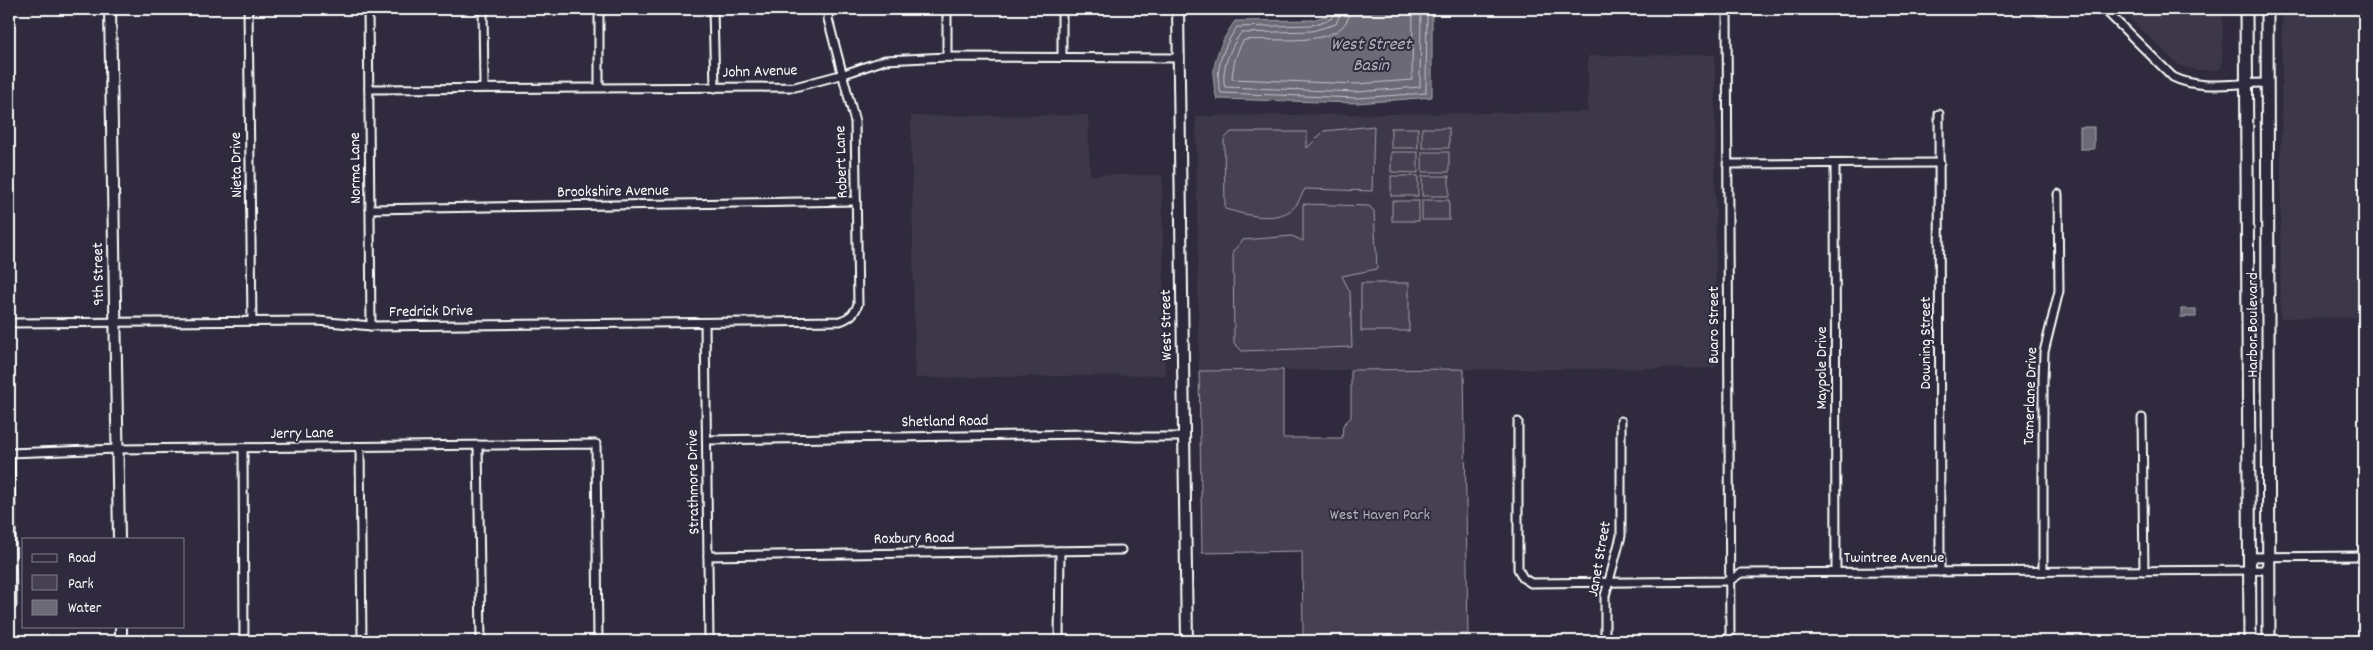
<svg xmlns="http://www.w3.org/2000/svg" width="2373" height="650" font-family="Dekko,sans-serif">
  <style>
    .built { fill: #3c3749 }
    .green { fill: #464152; stroke: #a2a0a8 }
    .water { fill: #6d6a77; stroke: #a7a6ad }
    .lines { fill: none; stroke-linecap: round; stroke-linejoin: round }
    .shore { stroke: #c5c3c9; stroke-width: 1 }
    .street-casing { stroke: #fff; stroke-width: 11 }
    .secondary-casing { stroke: #fff; stroke-width: 14 }
    .primary-casing { stroke: #fff; stroke-width: 15 }
    .street { stroke: #2f2a3d; stroke-width: 7 }
    .secondary { stroke: #2f2a3d; stroke-width: 10 }
    .primary { stroke: #2f2a3d; stroke-width: 11 }
    .labels { text-anchor: middle; dominant-baseline: central; stroke-width: 4; stroke-linejoin: round; paint-order: stroke }
    .street-label { font-size: 16px; fill: #fff; stroke: #2f2a3d }
    .park-label { font-size: 16px; fill: #b5b3ba; stroke: #2f2a3d }
    .water-label { font-size: 18px; font-style: italic; fill: #b6b4bb; stroke: #2f2a3d }
  </style>
  <rect width="100%" height="100%" fill="#2f2a3d"/>
  <filter id="ink" filterUnits="userSpaceOnUse"><feTurbulence type="fractalNoise" baseFrequency=".02" numOctaves="2"/><feDisplacementMap in="SourceGraphic" scale="10" xChannelSelector="R" yChannelSelector="G"/><feConvolveMatrix kernelMatrix="1 2 1 2 8 2 1 2 1" color-interpolation-filters="sRGB"/></filter>
  <g filter="url(#ink)">
    <g class="built">
      <path d="M2119 9H2223L2222 67 2219 70H2197L2180 66Z"/>
      <path d="M2282 9H2364V317L2280 318Z"/>
      <path d="M1715 55 1716 368 1199 371 1196 116 1588 112V56Z"/>
      <path d="M1088 115 1090 175H1162L1165 375 915 378 911 116Z"/>
      <path d="M1593 634V641H1353V635Z"/>
    </g>
    <g class="green">
      <path d="M1374 126 1372 191 1305 189C1302 194 1300 199 1297 204 1282 225 1246 215 1225 209L1224 139 1231 132H1307V148L1324 131Z"/>
      <rect x="1391" y="128" width="27" height="20"/>
      <rect x="1422" y="128" width="27" height="20"/>
      <path d="M1391 152H1418V173L1391 172Z"/>
      <rect x="1422" y="152" width="27" height="20"/>
      <rect x="1391" y="176" width="27" height="20"/>
      <rect x="1422" y="176" width="27" height="20"/>
      <rect x="1422" y="200" width="27" height="20"/>
      <rect x="1392" y="201" width="27" height="20"/>
      <path d="M1303 204 1369 206 1374 211 1377 269 1342 276 1350 292 1352 347 1242 351 1234 343 1233 251 1243 240 1292 236 1303 241Z"/>
      <rect x="1361" y="283" width="48" height="48"/>
      <path d="M1464 369 1468 634 1303 635 1302 551 1202 553 1199 371 1283 370V438H1342L1343 425 1351 417V370Z"/>
    </g>
    <g class="water">
      <path d="M1331 9H1432V97L1358 103 1217 99C1208 70 1218 45 1235 21L1312 20 1329 15Z"/>
      <path d="M2034 9H2050L2052 11 2045 17 2036 16Z"/>
      <rect x="2080" y="127" width="14" height="22"/>
      <rect x="2181" y="309" width="15" height="8"/>
    </g>
    <g class="lines">
      <g class="shore">
        <path d="M1336 9 1331 19 1312 25 1237 27C1224 45 1213 71 1221 93L1357 98 1426 93 1427 9"/>
        <path d="M1342 9 1336 24 1312 31 1241 33C1231 46 1220 71 1225 87L1357 92 1420 87 1421 9"/>
        <path d="M1350 9C1348 51 1273 37 1244 40 1236 51 1233 66 1232 79L1357 84 1412 80 1413 9"/>
      </g>
      <defs>
        <g id="street">
          <path d="M248 9 252 321"/>
          <path d="M368 9 371 326"/>
          <path d="M483 9 484 87"/>
          <path d="M713 9 715 88"/>
          <path d="M947 9V57"/>
          <path d="M1062 9V57"/>
          <path d="M1727 9 1730 641"/>
          <path d="M2104 9 2173 77C2201 91 2237 82 2268 83"/>
          <path d="M599 87V9"/>
          <path d="M369 89 795 87 844 74 885 60 947 57 1179 58"/>
          <path d="M1939 114 1940 572"/>
          <path d="M1727 164 1940 163"/>
          <path d="M1835 164 1836 572"/>
          <path d="M370 209 856 201"/>
          <path d="M9 323 318 321 371 326 840 321C849 318 855 314 858 304L855 122 828 19 829 9"/>
          <path d="M705 323 709 641"/>
          <path d="M2142 418 2144 571"/>
          <path d="M1518 422V569L1523 578 1531 583 1729 581 1741 573 2269 570"/>
          <path d="M707 440 1090 434 1135 437H1183"/>
          <path d="M478 445 481 641"/>
          <path d="M360 447 362 641"/>
          <path d="M243 448 244 641"/>
          <path d="M9 453 118 449 596 444 598 641"/>
          <path d="M708 556 1121 550"/>
          <path d="M2249 557 2364 556"/>
          <path d="M2043 571V379L2044 352 2059 291 2058 194"/>
          <path d="M9 605H12L10 453"/>
          <path d="M1059 641 1060 551"/>
          <path d="M1605 641V596L1621 536V421"/>
        </g>
        <g id="secondary">
          <path d="M110 9 119 539"/>
          <path d="M1178 9 1187 641"/>
          <path d="M121 626V641"/>
        </g>
        <g id="primary">
          <path d="M2246 9 2250 641"/>
          <path d="M2267 9 2269 641"/>
        </g>
      </defs>
      <use href="#street" class="street-casing"/>
      <use href="#secondary" class="secondary-casing"/>
      <use href="#primary" class="primary-casing"/>
      <use href="#street" class="street"/>
      <use href="#secondary" class="secondary"/>
      <use href="#primary" class="primary"/>
    </g>
  </g>
  <g class="labels">
    <g class="street-label">
      <text transform="translate(760 72) rotate(-2)">John Avenue</text>
      <text transform="translate(842 162) rotate(-92)">Robert Lane</text>
      <text transform="translate(237 165) rotate(-91)">Nieta Drive</text>
      <text transform="translate(356 168) rotate(-91)">Norma Lane</text>
      <text transform="translate(613 192) rotate(-1)">Brookshire Avenue</text>
      <text transform="translate(99 274) rotate(-91)">9th Street</text>
      <text transform="translate(431 312) rotate(-1)">Fredrick Drive</text>
      <text transform="translate(1167 325) rotate(-91)">West Street</text>
      <text transform="translate(1714 325) rotate(-90)">Buaro Street</text>
      <text transform="translate(2253 325) rotate(-90)">Harbor Boulevard</text>
      <text transform="translate(1926 343) rotate(-90)">Downing Street</text>
      <text transform="translate(1822 368) rotate(-90)">Maypole Drive</text>
      <text transform="translate(2031 396) rotate(-88)">Tamerlane Drive</text>
      <text transform="translate(945 422) rotate(-1)">Shetland Road</text>
      <text transform="translate(302 434) rotate(-1)">Jerry Lane</text>
      <text transform="translate(694 482) rotate(-91)">Strathmore Drive</text>
      <text transform="translate(914 539) rotate(-1)">Roxbury Road</text>
      <text x="1894" y="558">Twintree Avenue</text>
      <text transform="translate(1600 559) rotate(-80)">Janet Street</text>
    </g>
    <g class="park-label">
      <text x="1380" y="515">West Haven Park</text>
    </g>
    <g class="water-label">
      <text x="1371" y="45">West Street<tspan x="1371" dy="21">Basin</tspan></text>
    </g>
  </g>
  <rect width="2373" height="650" fill="none" stroke="#2f2a3d" stroke-width="30"/>
  <rect x="15" y="15" width="2343" height="620" fill="none" stroke="#fff" stroke-width="2" filter="url(#ink)"/>
  <rect x="22" y="538" width="162" height="90" fill="#2f2a3d" stroke="#827f8b"/>
  <rect x="32" y="554" width="25" height="8" fill="#2f2a3d" stroke="#827f8b"/>
  <text x="68" y="562" font-size="15" fill="#ffffff">Road</text>
  <rect x="32" y="575" width="25" height="15" fill="#464152" stroke="#827f8b"/>
  <text x="68" y="588" font-size="15" fill="#ffffff">Park</text>
  <rect x="32" y="600" width="25" height="15" fill="#6d6a77" stroke="#827f8b"/>
  <text x="68" y="612" font-size="15" fill="#ffffff">Water</text>
</svg>
